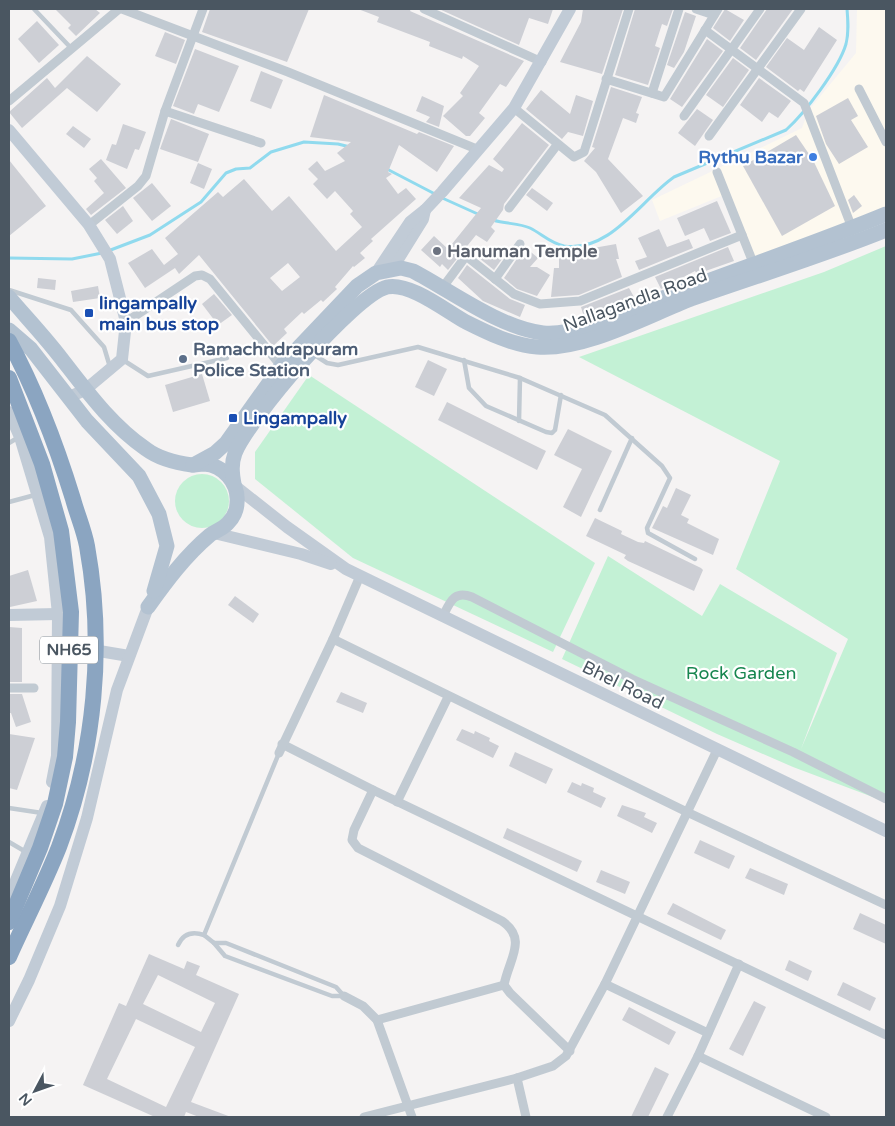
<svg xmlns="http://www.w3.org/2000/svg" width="895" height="1126" font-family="'Varela Round',sans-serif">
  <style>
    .commercial { fill: #fdf9ef }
    .green { fill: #c3f1d5 }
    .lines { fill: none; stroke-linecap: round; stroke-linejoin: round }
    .stream { stroke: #90daee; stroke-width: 3 }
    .building { fill: #cdcfd5; fill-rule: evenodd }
    .lane { stroke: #c1cad2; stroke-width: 4.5 }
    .street { stroke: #c1cad2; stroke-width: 9 }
    .secondary { stroke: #c1cbd6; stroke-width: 12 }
    .primary { stroke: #b3c2d1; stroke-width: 15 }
    .highway { stroke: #8ba5c1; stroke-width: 16 }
    .shop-dot { fill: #3f7fe0; stroke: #fff; stroke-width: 2 }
    .worship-dot { fill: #6b7280; stroke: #fff; stroke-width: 2 }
    .transit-dot { fill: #1a4fb4; stroke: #fff; stroke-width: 2 }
    .service-dot { fill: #5c6f8a; stroke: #fff; stroke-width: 2 }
    .labels { text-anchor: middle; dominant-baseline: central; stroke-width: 4.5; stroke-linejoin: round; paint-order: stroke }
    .shield { fill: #fff; stroke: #808990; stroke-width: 1 }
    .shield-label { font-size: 16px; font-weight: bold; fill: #4a5661 }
    .shop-label { font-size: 18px; font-weight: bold; fill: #366cbe; stroke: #fff; text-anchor: end }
    .worship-label { font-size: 18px; font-weight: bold; fill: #5b616d; stroke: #fff; text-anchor: start }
    .street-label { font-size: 18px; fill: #4a5661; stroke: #fff }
    .transit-label { font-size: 18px; font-weight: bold; fill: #164399; stroke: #fff; text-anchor: start }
    .service-label { font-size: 18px; font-weight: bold; fill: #4e5e75; stroke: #fff; text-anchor: start }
    .park-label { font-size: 18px; fill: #17864f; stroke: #fff }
  </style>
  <rect width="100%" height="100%" fill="#f5f3f3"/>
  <path class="commercial" d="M857 9H886V208L755 257 729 193 660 221 652 200 802 128 808 111 856 53Z"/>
  <g class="green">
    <path d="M886 246V802L793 767 717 734 562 659 608 556 702 616 720 584 837 653 801 749 848 639 736 569 780 461 579 357 824 272Z"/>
    <path d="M309 375 595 563 553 652 353 558 255 479V452Z"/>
    <circle cx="202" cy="501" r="27"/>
  </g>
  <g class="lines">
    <g class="stream">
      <path d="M385 168 435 194"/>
      <path d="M440 197 480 215"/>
      <path d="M493 220C505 224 519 223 530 228 542 234 550 243 564 246 610 253 641 200 674 177L786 130C805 113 839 68 846 44 849 32 848 21 847 9"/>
      <path d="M108 251 150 235 201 202 226 173 236 169 250 168 271 152 304 142 338 144 350 147"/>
      <path d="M9 258 72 259 102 253"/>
    </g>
  </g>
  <g class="building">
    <path d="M55 9H95L100 13 76 36 68 28 71 25Z"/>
    <path d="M210 9H309L287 62 202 32Z"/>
    <path d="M358 9H411L410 11 524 61 506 87 500 84 479 113 485 118 470 136H466L443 116 463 96 460 93 479 66 463 56 462 59 429 46 430 42 377 22 379 17Z"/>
    <path d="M439 9H553L548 24 529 18 519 45Z"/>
    <path d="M583 9H623L602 74 560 62 581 22Z"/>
    <path d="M635 9H673L667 26 662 24 655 46 660 48 648 85 615 75Z"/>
    <path d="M725 9 744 20 730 41 713 28Z"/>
    <path d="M767 9H793L756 60 740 48Z"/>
    <path d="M685 12 696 16 684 52 674 68 667 65Z"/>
    <path d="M37 21 59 45 39 63 18 39Z"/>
    <path d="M819 27 837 40 804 92 800 89 798 91 766 67 787 38 804 50Z"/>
    <path d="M165 32 185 40 176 64 155 56Z"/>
    <path d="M707 39 723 51 682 107 670 99Z"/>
    <path d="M195 49 239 66 219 112 198 104 194 114 173 106Z"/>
    <path d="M87 56 121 84 97 112 67 88 22 128 9 112 47 78 55 88Z"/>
    <path d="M733 58 749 70 723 107 706 95Z"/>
    <path d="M261 71 283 80 271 109 250 101Z"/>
    <path d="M759 78 791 101 778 118 769 112 762 122 740 105Z"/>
    <path d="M611 87 642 97 636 113 639 114 636 123 623 118 608 159 643 196 621 213 596 172 584 161 595 148 592 147Z"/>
    <path d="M541 90 570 114 576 95 593 101 583 136 568 132 562 139 526 109Z"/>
    <path d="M324 95 417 134 419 132 454 146 437 172 399 145 388 172 392 174 386 178 398 194 406 188 416 199 371 239 373 241 360 253 365 258 354 267 353 266 335 287 337 289 323 302 321 300 304 314 302 312 284 329 287 333 273 346 199 255 179 274 175 268 145 288 128 263 152 249 164 265 178 254 165 238 218 192 223 197 244 179 272 211 289 196 336 251 362 227 350 214 353 211 335 191 327 199 313 184 318 179 308 169 317 161 325 171 345 161 337 153 351 142 310 137ZM288 263 300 277 282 291 270 278Z"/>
    <path d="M422 96 444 106 439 127 426 122 430 117 416 111Z"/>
    <path d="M848 98 858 116 851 120 868 147 839 164 826 144 816 116Z"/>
    <path d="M697 109 713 120 695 146 678 133Z"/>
    <path d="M171 119 209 134 198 162 160 149Z"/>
    <path d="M522 123 549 145 504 204 503 210 491 227 495 231 487 242 476 235 448 270 442 264 440 267 421 250 434 236 448 249 456 239 481 208 459 198 489 165 502 172 504 169 493 159Z"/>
    <path d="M123 124 146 132 139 150 135 149 127 169 106 160 112 144 116 145Z"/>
    <path d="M73 126 91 139 84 148 66 134Z"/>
    <path d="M796 135 813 160 835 206 782 236 743 166Z"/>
    <path d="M101 159 126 188 91 215 86 209 104 193 94 181 97 178 89 169Z"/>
    <path d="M9 160 46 206 9 236Z"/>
    <path d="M198 163 212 169 204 189 190 183Z"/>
    <path d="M152 183 171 206 152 221 133 198Z"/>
    <path d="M532 188 553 203 547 211 526 195Z"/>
    <path d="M854 195 862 206 853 213 848 200Z"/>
    <path d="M717 201 731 233 710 241 704 228 685 236 677 218Z"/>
    <path d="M123 206 133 221 117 234 105 220Z"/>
    <path d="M659 229 667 247 689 239 693 248 639 270 635 261 647 257 638 238Z"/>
    <path d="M616 244 619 259H616L622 277 579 295 551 297 554 268H559V254H583L582 250Z"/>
    <path d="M489 247 502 259 494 270 479 258Z"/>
    <path d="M525 247 538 258 530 267H537L550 275 537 296 517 289 504 278Z"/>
    <path d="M728 247 734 261 697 274 695 271 661 289 655 277Z"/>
    <path d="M467 265 510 299 525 305 520 317 483 301 458 278Z"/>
    <path d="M38 278 56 280 55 290 37 288Z"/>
    <path d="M98 286 100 298 73 302 71 291Z"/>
    <path d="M629 288 634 297 584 317 581 307Z"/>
    <path d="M214 294 232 315 218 325 202 304Z"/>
    <path d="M428 360 447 369 434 396 415 387Z"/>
    <path d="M202 374 210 401 173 412 165 385Z"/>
    <path d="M447 402 546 451 537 470 438 420Z"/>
    <path d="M568 429 612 451 581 517 563 507 582 469 554 455Z"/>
    <path d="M676 488 691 495 681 515 689 519 687 523 719 539 713 555 652 528 663 506 667 508Z"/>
    <path d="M595 518 622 531 621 534 638 542 644 543 645 541 701 568 703 570 694 591 628 561 624 558 626 555 586 536Z"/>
    <path d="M28 570 37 601 10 607 9 576Z"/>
    <path d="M235 596 259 614 253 623 228 605Z"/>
    <path d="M9 627 22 628V682H9Z"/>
    <path d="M341 692 367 703 363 713 336 702Z"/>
    <path d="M9 694H22L31 722 16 727 11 713H9Z"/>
    <path d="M462 729 474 734 475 731 490 738 489 741 499 746 493 758 456 740Z"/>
    <path d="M9 734 35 738 17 790 9 788Z"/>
    <path d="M515 752 553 769 546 784 509 766Z"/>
    <path d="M572 782 581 786 582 783 594 788 593 792 606 798 601 808 567 792Z"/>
    <path d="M622 805 646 813 644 817 657 823 652 833 617 816Z"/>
    <path d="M507 828 582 861 577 872 503 838Z"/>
    <path d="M700 840 735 856 729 869 694 853Z"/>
    <path d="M750 868 788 884 784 895 745 878Z"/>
    <path d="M601 870 630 882 625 894 596 882Z"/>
    <path d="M673 903 726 930 721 940 667 914Z"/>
    <path d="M860 913 886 925V944L853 929Z"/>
    <path d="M149 954 184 969 187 961 200 966 196 975 239 994 191 1102 231 1117H199L186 1112 184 1117H155L83 1085 119 1003 126 1006ZM158 975 215 1003 201 1032 143 1004ZM136 1019 195 1047 166 1107 107 1079Z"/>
    <path d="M789 960 812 971 808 981 785 970Z"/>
    <path d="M843 982 876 998 870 1011 837 995Z"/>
    <path d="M754 1001 766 1007 743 1056 729 1049Z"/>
    <path d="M629 1007 676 1032 669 1045 622 1020Z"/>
    <path d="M655 1067 669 1074 648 1117H631Z"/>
  </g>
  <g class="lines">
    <g class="lane">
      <path d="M34 9 71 48"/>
      <path d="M9 290 71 310 104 347 110 367"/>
      <path d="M313 354 327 363 338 365 418 347 520 378 605 415 662 466 670 478 647 528 648 533 695 559"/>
      <path d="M123 360 148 376 227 358"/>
      <path d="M464 360 469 388 486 406 546 432 552 433 555 430 561 395"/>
      <path d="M519 421 520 378"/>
      <path d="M9 443 19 437"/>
      <path d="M9 502 35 495"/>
      <path d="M600 510 632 438"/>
      <path d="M279 753 204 935 214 943H226L336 987 344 996"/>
      <path d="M9 808 42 813"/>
      <path d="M9 842 26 852"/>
      <path d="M214 943 225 956 332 996H344"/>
      <path d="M178 945C183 934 192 931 204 935"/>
    </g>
    <g class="street">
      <path d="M122 9 288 72 479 150"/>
      <path d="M424 9 542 62"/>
      <path d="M696 9 714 15"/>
      <path d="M705 30 804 103 852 228"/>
      <path d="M606 79 664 97 718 9"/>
      <path d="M859 89 886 142"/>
      <path d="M652 93 679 9"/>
      <path d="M9 101 119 9"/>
      <path d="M514 108 574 157 584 152 629 9"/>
      <path d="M165 111 261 143"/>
      <path d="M684 116 760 9"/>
      <path d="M709 136 801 9"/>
      <path d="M717 172 754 265"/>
      <path d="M509 208 557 145"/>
      <path d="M89 225 138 186 146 176 165 111 203 9"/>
      <path d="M495 279 520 244"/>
      <path d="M443 287 466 256 514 294 540 304 580 301 742 235"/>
      <path d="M126 322 195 276 202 275 210 279 281 366"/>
      <path d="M443 616C450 602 454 590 472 597L632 679 793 752 886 799"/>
      <path d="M333 639 360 576"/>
      <path d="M9 688H34"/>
      <path d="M282 744 373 790 886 1035"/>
      <path d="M279 753 333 639 689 813 886 905"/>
      <path d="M373 790 354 830 352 840 358 848 502 921C528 939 509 959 504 985L510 993 570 1051"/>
      <path d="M397 802 448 697"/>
      <path d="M605 984 708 1033"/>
      <path d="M344 996 363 1006 377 1020 412 1117"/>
      <path d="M377 1020 504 985"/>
      <path d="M698 1056 826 1117"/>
      <path d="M517 1078 526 1117"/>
      <path d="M364 1117 517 1078 553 1066 566 1056 605 984 717 750"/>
      <path d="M667 1117 698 1056 739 964"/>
    </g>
    <g class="secondary">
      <path d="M9 130 89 225 110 259 126 322 122 359 85 390 69 397"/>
      <path d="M392 269 423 219 425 210"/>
      <path d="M376 273 410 222 425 210 442 192 514 108 570 9"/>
      <path d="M9 412 20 437 50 537 58 614 57 756 52 782"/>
      <path d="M235 486 287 527 346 569 886 831"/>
      <path d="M214 533 301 554 331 564"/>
      <path d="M9 615 58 614"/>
      <path d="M63 645 129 656"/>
      <path d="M9 897 47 806"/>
      <path d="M9 1021 29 980 60 906 87 818 117 690 148 607"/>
    </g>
    <g class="primary">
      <path d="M9 297C26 317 45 337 61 358 86 390 111 425 146 449 158 458 177 463 192 465 196 465 200 464 204 464 223 465 239 483 237 503 237 510 233 518 228 523 223 529 215 531 210 535 185 556 166 582 148 607"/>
      <path d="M9 330 31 349 87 421 139 476 159 514 167 546 154 591"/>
      <path d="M193 465 215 453 226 443 281 366 357 286 376 273 401 268 413 271C451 291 500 328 543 333 576 337 640 306 673 294 744 267 816 243 886 214"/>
      <path d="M234 484C232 473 231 464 235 453 248 420 354 295 387 287 410 282 446 311 466 322 488 333 512 345 537 347 584 351 647 316 691 299 756 276 822 256 886 230"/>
    </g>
    <g class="highway">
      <path d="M9 341C36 391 56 444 73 499 77 514 84 530 87 546 105 646 95 752 59 847 44 885 25 921 9 957"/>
      <path d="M9 378 42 464 61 531 71 612 68 722 65 757 55 804 40 848 9 922"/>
    </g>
  </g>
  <circle class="shop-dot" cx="813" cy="157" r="5"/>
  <circle class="worship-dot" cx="437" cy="251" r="5"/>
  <g class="transit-dot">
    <rect x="84" y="308" width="10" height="10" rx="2.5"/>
    <rect x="228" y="413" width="10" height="10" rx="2.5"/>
  </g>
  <circle class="service-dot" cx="183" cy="359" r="5"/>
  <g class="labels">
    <rect class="shield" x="40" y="636.5" width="58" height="27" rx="4"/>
    <g class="shield-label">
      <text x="69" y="650">NH65</text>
    </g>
    <g class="shop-label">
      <text x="803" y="157">Rythu Bazar</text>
    </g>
    <g class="worship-label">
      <text x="447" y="251">Hanuman Temple</text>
    </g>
    <g class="street-label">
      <text transform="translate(635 300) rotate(-20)">Nallagandla Road</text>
      <text transform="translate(623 685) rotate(26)">Bhel Road</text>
    </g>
    <g class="transit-label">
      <text x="99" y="303">lingampally<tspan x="99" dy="21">main bus stop</tspan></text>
      <text x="243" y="418">Lingampally</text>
    </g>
    <g class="service-label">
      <text x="193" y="349">Ramachndrapuram<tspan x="193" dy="21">Police Station</tspan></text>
    </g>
    <g class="park-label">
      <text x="741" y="673">Rock Garden</text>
    </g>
  </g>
  <rect width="895" height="1126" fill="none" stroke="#4a5661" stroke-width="20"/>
  <g transform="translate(35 1091) rotate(229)" stroke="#ffffff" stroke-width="4" paint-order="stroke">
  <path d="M0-4L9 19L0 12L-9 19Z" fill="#4a5661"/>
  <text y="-8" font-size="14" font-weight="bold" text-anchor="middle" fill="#4a5661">N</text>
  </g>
</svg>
